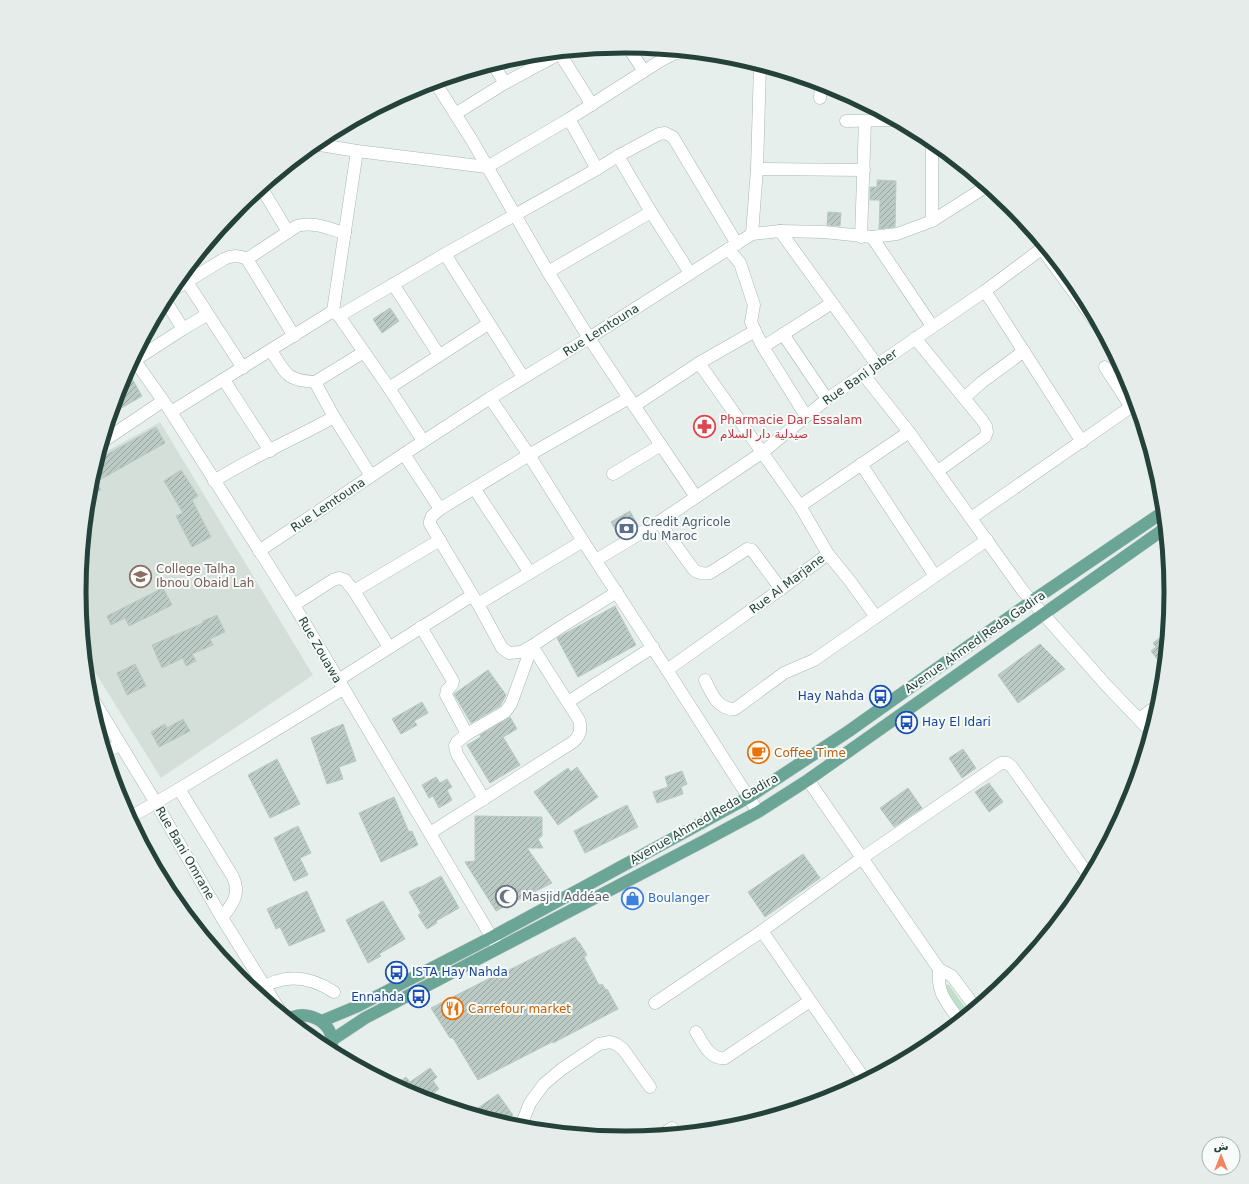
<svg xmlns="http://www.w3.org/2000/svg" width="1249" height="1184" font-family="'DejaVu Sans','Noto Sans Arabic',sans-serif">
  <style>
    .built { fill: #d4dfda }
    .green { fill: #bfe0c8 }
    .building { fill: url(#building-hatch); stroke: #b8c9c2 }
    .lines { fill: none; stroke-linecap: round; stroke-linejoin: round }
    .minor-casing { stroke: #a8b8b2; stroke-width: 13 }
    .major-casing { stroke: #c2cac8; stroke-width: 13 }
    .minor { stroke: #fff; stroke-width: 12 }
    .major { stroke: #6aa596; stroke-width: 12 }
    .labels { text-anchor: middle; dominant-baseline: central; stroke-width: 4; stroke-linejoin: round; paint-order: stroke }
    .street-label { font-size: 12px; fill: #24423a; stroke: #f7fbf9 }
    .health-label { font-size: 12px; fill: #be3a42; stroke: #f7fbf9; text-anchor: start }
    .service-label { font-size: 12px; fill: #4e5e75; stroke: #f7fbf9; text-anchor: start }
    .education-label { font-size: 12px; fill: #785e54; stroke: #f7fbf9; text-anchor: start }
    .transit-label { font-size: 12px; fill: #164399; stroke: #f7fbf9; text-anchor: end }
    .food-label { font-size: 12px; fill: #c56008; stroke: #f7fbf9; text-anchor: start }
    .worship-label { font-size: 12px; fill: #5b616d; stroke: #f7fbf9; text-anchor: start }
    .shop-label { font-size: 12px; fill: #366cbe; stroke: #f7fbf9; text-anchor: start }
    .rim { fill: none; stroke: #24423a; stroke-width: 5 }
  </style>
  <defs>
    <pattern id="building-hatch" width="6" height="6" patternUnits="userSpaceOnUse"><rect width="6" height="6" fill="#bbcac4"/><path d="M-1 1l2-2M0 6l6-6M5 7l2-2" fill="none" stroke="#98a6a0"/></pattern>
  </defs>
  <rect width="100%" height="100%" fill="#e6efeb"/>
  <path class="built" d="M160 422 313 675 161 778 85 656 79 592 89 485 98 456Z"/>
  <g class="green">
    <path d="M945 984 949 985 969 1013 964 1016 944 988Z"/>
    <path d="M301 1025C314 1024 323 1033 322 1046L297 1026Z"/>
  </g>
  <g class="building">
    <path d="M877 180 896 181 895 227 879 229 880 200H870V187H877Z"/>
    <path d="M828 212 841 213 840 226 827 225Z"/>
    <path d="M390 308 399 321 382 333 373 319Z"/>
    <path d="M127 370 142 396 111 414 120 383Z"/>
    <path d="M156 427 165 443 96 482 101 490 88 497 89 485 97 460Z"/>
    <path d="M181 470 198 496 192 500 211 537 192 547 176 516 183 513 164 481Z"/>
    <path d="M630 511 638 526 619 537 611 522Z"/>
    <path d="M163 588 172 605 129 626 125 618 111 625 107 616Z"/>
    <path d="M615 606 636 645 578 677 557 638Z"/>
    <path d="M217 615 225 632 210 639 213 645 192 654 196 661 186 666 183 658 162 668 152 645 203 623V621Z"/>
    <path d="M1161 637 1164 641 1166 640 1163 667 1151 651 1156 647 1153 643Z"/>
    <path d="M1040 644 1065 669 1018 703 998 675Z"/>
    <path d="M135 664 146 686 127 695 117 673Z"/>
    <path d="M488 670 506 695 500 706 471 723 454 694Z"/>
    <path d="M422 702 428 713 414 721 417 725 401 734 392 719Z"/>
    <path d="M510 717 517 729 503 737 520 765 490 783 467 745 481 737 480 735Z"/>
    <path d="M183 719 190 731 159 747 151 732 165 724 167 728Z"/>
    <path d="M343 724 356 761 339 767 343 779 327 784 311 738Z"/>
    <path d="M963 749 976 768 962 778 949 758Z"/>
    <path d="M277 759 300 804 270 818 248 775Z"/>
    <path d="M577 767 598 797 558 825 534 792 568 768 571 772Z"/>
    <path d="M682 771 687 784 681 787 683 794 657 803 653 792 668 787 665 777Z"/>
    <path d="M436 777 440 783 447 779 452 787 447 790 452 800 439 808 433 796 429 798 422 785Z"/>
    <path d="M989 783 1003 802 989 812 975 792Z"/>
    <path d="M908 788 922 808 894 827 880 808Z"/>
    <path d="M394 797 409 832 412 831 418 845 381 862 359 813Z"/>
    <path d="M627 805 638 827 585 853 574 831Z"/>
    <path d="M475 816 542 817V836L538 839 543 848H527L552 883 496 911 465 862 475 861Z"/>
    <path d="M298 826 311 853 300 858 308 875 294 881 274 838Z"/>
    <path d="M803 854 820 878 765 917 748 892Z"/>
    <path d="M441 876 459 908 436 921 437 923 427 929 418 915 421 913 409 892 419 887V888Z"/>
    <path d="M307 891 325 931 289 946 280 927 276 929 267 909Z"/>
    <path d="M383 901 405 939 379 954 381 956 368 963 346 920Z"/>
    <path d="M575 937 578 942H579L587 955 584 957 599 985 602 984 606 990 607 989 618 1009 553 1043 552 1042 478 1080 453 1038H450L431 1008 502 972 503 973Z"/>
    <path d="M430 1068 437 1077 433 1081 439 1089 425 1099 415 1096 395 1085 406 1077 410 1082Z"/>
    <path d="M498 1094 513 1115 502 1123 471 1113Z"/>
  </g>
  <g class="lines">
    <defs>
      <g id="minor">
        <path d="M627 46 644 71"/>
        <path d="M559 52 592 105"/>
        <path d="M493 64 505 83"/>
        <path d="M435 82 473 142 548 272 589 338 629 398 696 497"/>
        <path d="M820 98 821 84"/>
        <path d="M455 114 505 83 559 54"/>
        <path d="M569 119 597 169"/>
        <path d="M846 121 894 120"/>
        <path d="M932 141V221"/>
        <path d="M314 144 357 151 487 167 569 119 660 61 673 54 682 52"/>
        <path d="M618 156 651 212 690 273"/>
        <path d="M757 169 864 170"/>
        <path d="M261 187 288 232"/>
        <path d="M780 231 877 365"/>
        <path d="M752 234 757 169 760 65"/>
        <path d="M861 237 865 121"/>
        <path d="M872 237 932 326"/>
        <path d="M728 249 740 263 754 305 751 322 755 331 763 347 806 416"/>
        <path d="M1042 249 1097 324"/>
        <path d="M445 254 523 377"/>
        <path d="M247 259 297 226C314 221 329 229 345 233"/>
        <path d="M548 272 651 212"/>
        <path d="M187 282 243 368"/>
        <path d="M393 284 439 355"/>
        <path d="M985 291 1082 442"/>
        <path d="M168 293 224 259C232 255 239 255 247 259L294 336"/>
        <path d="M334 312 339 316 389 388 423 441"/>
        <path d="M339 316 445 254 597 169 618 156 659 134 665 133 673 137 737 244"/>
        <path d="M183 329 208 314"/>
        <path d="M783 334 827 399"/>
        <path d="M915 338 982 420 986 426 987 432 985 437 938 471"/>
        <path d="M763 347 832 303"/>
        <path d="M271 351C287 374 285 380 315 382L334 417 371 476"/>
        <path d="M133 358 171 412 294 605 498 948"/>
        <path d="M135 360 183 329 165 300"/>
        <path d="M1105 367 1131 407"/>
        <path d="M863 374 909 432 1023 591 1106 685 1150 731"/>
        <path d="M224 380 270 451"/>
        <path d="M315 382 364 352"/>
        <path d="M389 388 488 324"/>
        <path d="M490 398 529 455 583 541 667 670 758 812"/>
        <path d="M964 398 982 382 1024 351"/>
        <path d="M634 406 699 363 755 331"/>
        <path d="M171 412 333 311 357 151"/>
        <path d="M102 442 163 401"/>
        <path d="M404 454 440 509"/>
        <path d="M861 464 935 576"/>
        <path d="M613 474 661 445"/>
        <path d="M214 481C252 457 294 439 334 417"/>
        <path d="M474 488 530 573"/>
        <path d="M800 506 909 432"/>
        <path d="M971 518 1135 404"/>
        <path d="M659 522 694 570C699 574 704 574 710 573L744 551 747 549 752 550 781 589"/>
        <path d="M259 551 404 454 490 398 589 338 752 234 780 231 824 232 872 237 897 234 932 221 987 186"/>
        <path d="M828 554 850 581 876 617"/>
        <path d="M596 560 659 522 763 452 827 399 985 291 1044 247"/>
        <path d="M354 591 440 540"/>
        <path d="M617 592 556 630 532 646 521 652 509 653 502 648 478 604 430 524V521L432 516 440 509 529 455 629 398"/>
        <path d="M478 604 583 541"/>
        <path d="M294 605 333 580 339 578 345 580 354 591 389 647"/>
        <path d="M421 627 453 681 452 685 447 690 446 695 467 734 457 742 455 746 457 754 484 799"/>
        <path d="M667 670 781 589 828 554 800 506 699 363"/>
        <path d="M338 680 468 598 473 597"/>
        <path d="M705 680C711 693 718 710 735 709L784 673 814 660 987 540"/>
        <path d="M88 691 156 803 222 918 282 1014"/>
        <path d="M568 702 653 647"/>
        <path d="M1139 719 1158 705"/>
        <path d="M467 734 505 712 511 704 532 646"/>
        <path d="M105 753 120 744"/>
        <path d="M808 780 939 969 952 976 975 1007"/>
        <path d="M179 789 233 877C241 895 232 904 222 918"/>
        <path d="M129 818 179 789 343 689"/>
        <path d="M430 833 573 742C580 736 582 729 579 720L532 646"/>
        <path d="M762 931 865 1080"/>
        <path d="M939 969C937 994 946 1001 959 1020"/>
        <path d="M256 992C281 973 308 975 334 992"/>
        <path d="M655 1003 762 931 862 858 1001 763H1007L1012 767 1089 876"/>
        <path d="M696 1032C703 1043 710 1060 725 1058L810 1001"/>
        <path d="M520 1128 530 1103 544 1084 562 1069 599 1044 610 1042 616 1044 623 1049 650 1087"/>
        <path d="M663 1134 672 1128"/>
      </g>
      <g id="major">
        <path d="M289 1019C309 1007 340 1026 330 1051"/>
        <path d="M322 1021 358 1006 492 937 749 797 849 731 1032 601 1163 512"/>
        <path d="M332 1040 365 1018 702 842 758 812 808 780 1164 529"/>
      </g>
    </defs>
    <use href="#minor" class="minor-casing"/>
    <use href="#major" class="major-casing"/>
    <use href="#minor" class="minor"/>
    <use href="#major" class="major"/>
  </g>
  <defs>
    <symbol id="pharmacy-ring" viewBox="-11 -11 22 22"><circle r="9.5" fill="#f7fbf9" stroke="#e0444e" stroke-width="1.5"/><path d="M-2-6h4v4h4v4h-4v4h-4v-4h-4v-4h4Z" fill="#e0444e"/></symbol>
    <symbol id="bank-ring" viewBox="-11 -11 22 22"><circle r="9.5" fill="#f7fbf9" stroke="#5c6f8a" stroke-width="1.5"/><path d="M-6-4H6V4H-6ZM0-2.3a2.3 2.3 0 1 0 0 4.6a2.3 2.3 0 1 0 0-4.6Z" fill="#5c6f8a"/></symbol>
    <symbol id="school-ring" viewBox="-11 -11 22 22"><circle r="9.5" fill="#f7fbf9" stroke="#8d6e63" stroke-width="1.5"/><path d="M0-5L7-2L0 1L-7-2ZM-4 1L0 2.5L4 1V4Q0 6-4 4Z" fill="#8d6e63"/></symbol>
    <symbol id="bus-ring" viewBox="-11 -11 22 22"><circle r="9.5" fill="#f7fbf9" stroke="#1a4fb4" stroke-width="1.5"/><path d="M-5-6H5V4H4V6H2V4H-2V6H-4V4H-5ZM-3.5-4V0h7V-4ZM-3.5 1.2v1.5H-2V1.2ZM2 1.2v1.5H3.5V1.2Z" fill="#1a4fb4"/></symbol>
    <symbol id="cafe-ring" viewBox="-11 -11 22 22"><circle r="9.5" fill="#f7fbf9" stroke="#e8710a" stroke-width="1.5"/><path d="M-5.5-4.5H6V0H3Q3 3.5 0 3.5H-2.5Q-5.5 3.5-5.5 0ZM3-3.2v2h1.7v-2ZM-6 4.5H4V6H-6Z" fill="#e8710a"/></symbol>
    <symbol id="mosque-ring" viewBox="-11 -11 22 22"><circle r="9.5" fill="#f7fbf9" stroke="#6b7280" stroke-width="1.5"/><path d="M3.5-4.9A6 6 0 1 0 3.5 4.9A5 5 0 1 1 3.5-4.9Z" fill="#6b7280"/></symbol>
    <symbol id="shop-ring" viewBox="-11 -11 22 22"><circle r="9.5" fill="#f7fbf9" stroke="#3f7fe0" stroke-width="1.5"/><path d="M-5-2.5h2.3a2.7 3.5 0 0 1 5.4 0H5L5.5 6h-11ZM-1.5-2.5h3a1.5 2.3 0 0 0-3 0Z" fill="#3f7fe0"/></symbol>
    <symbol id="restaurant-ring" viewBox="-11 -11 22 22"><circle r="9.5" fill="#f7fbf9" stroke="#e8710a" stroke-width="1.5"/><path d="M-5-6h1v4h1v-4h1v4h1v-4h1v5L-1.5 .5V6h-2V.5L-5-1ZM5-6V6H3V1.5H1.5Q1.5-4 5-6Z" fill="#e8710a"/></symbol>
  </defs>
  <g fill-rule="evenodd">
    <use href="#pharmacy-ring" x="692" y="414" width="25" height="25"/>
    <use href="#bank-ring" x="614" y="516" width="25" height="25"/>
    <use href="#school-ring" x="128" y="564" width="25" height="25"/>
    <use href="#bus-ring" x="868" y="684" width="25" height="25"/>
    <use href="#bus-ring" x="894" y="710" width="25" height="25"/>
    <use href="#cafe-ring" x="746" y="740" width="25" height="25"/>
    <use href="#mosque-ring" x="494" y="884" width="25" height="25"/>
    <use href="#shop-ring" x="620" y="886" width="25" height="25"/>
    <use href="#bus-ring" x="384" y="960" width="25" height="25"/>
    <use href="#bus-ring" x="406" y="984" width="25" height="25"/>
    <use href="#restaurant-ring" x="440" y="996" width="25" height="25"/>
  </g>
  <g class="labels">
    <g class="street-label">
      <text transform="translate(601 330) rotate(-32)">Rue Lemtouna</text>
      <text transform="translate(860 377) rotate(-35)">Rue Bani Jaber</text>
      <text transform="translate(328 505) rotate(-34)">Rue Lemtouna</text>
      <text transform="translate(787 584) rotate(-37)">Rue Al Marjane</text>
      <text transform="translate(975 642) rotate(-35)">Avenue Ahmed Reda Gadira</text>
      <text transform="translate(320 650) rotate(60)">Rue Zouawa</text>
      <text transform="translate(704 819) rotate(-30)">Avenue Ahmed Reda Gadira</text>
      <text transform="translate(185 853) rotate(60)">Rue Bani Omrane</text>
    </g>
    <g class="health-label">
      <text x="720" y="420">Pharmacie Dar Essalam<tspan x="720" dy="14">صيدلية دار السلام</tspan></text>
    </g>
    <g class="service-label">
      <text x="642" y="522">Credit Agricole<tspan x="642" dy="14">du Maroc</tspan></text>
    </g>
    <g class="education-label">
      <text x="156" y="569">College Talha<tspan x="156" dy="14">Ibnou Obaid Lah</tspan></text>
    </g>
    <g class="transit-label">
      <text x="864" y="696">Hay Nahda</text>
      <text x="922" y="722" text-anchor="start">Hay El Idari</text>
      <text x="412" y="972" text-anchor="start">ISTA Hay Nahda</text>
      <text x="404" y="997">Ennahda</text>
    </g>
    <g class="food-label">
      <text x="774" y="753">Coffee Time</text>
      <text x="468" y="1009">Carrefour market</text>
    </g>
    <g class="worship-label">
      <text x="522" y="897">Masjid Addéae</text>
    </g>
    <g class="shop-label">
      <text x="648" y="898">Boulanger</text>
    </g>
  </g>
  <path d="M0 0H1249V1184H0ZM86 592a539 539 0 1 1 1078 0a539 539 0 1 1-1078 0Z" fill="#e6ecea" fill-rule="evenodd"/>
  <path class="rim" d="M86 592a539 539 0 1 1 1078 0a539 539 0 1 1-1078 0Z"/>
  <g transform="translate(1221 1156)"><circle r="19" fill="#f7fbf9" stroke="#a3b1ad"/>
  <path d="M0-3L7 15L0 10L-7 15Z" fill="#f4845f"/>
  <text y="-6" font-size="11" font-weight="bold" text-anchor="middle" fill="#24423a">ش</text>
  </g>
</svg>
